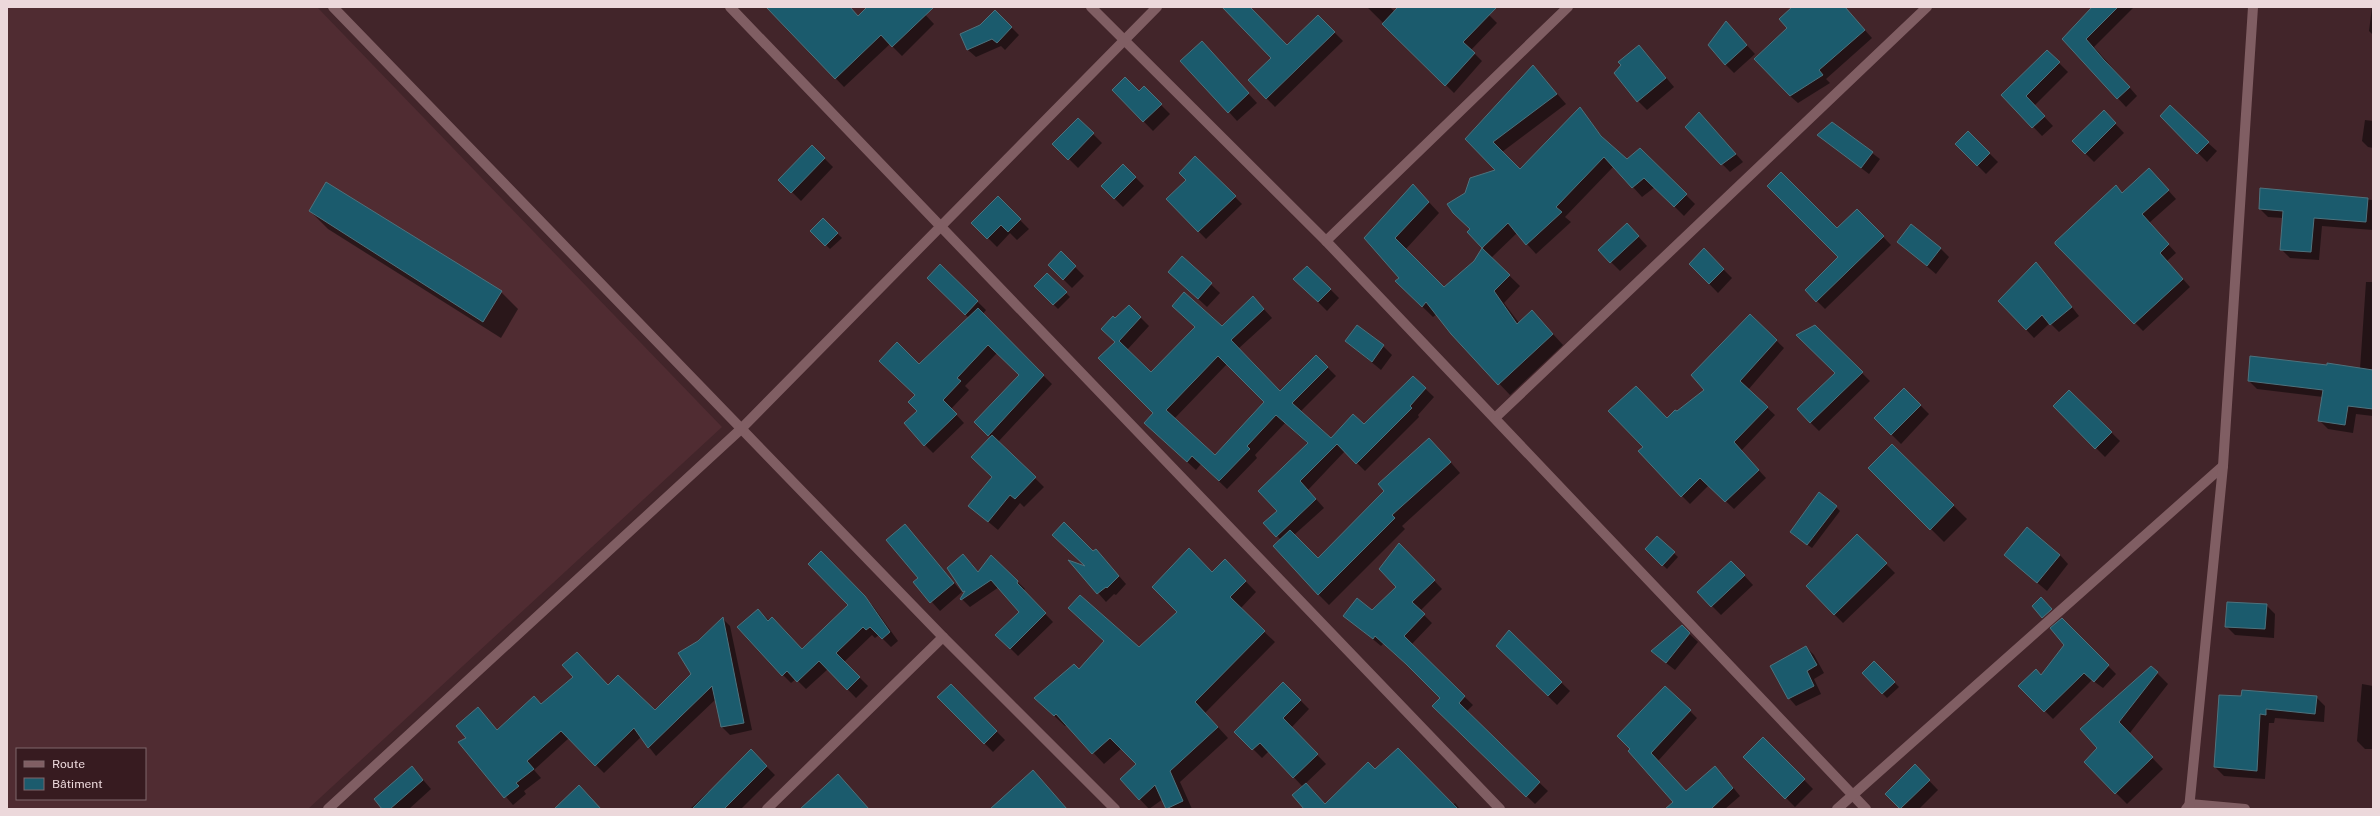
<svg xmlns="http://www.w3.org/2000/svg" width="2380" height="816" font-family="'Public Sans',sans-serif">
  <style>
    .built { fill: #502c32; fill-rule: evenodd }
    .shadow { fill: #0007; fill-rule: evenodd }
    .building { fill: #1b5b6d; stroke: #4e727d; fill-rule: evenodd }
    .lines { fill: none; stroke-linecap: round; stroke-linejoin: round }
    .minor { stroke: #805e63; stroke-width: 10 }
  </style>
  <rect width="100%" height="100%" fill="#42252a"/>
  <path class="built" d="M7 7H317L722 427 308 809H7ZM17 749H145V799H17Z"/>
  <g class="shadow">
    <path d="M767 7H849L858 17 869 7H918L934 24 902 56 890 44 844 87Z"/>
    <path d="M1367 7H1390L1395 12 1400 7H1481L1497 23 1471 50 1482 61 1454 93Z"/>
    <path d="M1794 7H1844L1872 38 1826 79 1830 83 1798 103 1790 96 1788 28Z"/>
    <path d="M2094 7H2134L2094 47 2137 96 2126 107 2063 39Z"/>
    <path d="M2372 7H2373V35L2369 31Z"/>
    <path d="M995 11 1019 35 1005 50 1001 46 976 57 968 50 962 34 980 26Z"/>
    <path d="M1318 16 1343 41 1275 107 1249 80Z"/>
    <path d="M1726 23 1755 54 1734 73 1725 64Z"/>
    <path d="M2047 51 2068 72 2034 106 2053 126 2042 136 2003 95Z"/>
    <path d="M1210 52 1257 103 1237 121 1229 112Z"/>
    <path d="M1648 56 1674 87 1647 110 1638 101Z"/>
    <path d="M1533 66 1566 104 1502 152 1520 170 1580 109 1608 144 1627 161 1640 149 1695 204 1684 216 1655 187 1642 197 1614 166 1565 217 1571 222 1536 254 1517 233 1491 258 1520 286 1504 303 1519 323 1542 322 1563 345 1510 395 1452 334 1437 314 1433 317 1396 281 1400 278 1365 238 1413 185 1439 213 1405 250 1444 288 1475 262 1484 247 1468 232 1497 170 1466 139Z"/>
    <path d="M1144 88 1170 114 1153 131 1113 90 1139 93Z"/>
    <path d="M2104 112 2124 133 2094 162 2073 141Z"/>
    <path d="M2161 116 2208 143 2217 151 2207 162Z"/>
    <path d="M1078 119 1102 143 1078 168 1054 144Z"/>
    <path d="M1706 120 1743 162 1730 172 1686 127Z"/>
    <path d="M2365 120 2373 121V148L2368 147 2362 141Z"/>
    <path d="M1832 123 1880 159 1869 174 1818 135Z"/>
    <path d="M1968 132 1998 162 1986 174 1956 144Z"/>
    <path d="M812 146 833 167 801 201 780 180Z"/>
    <path d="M1195 157 1242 204 1206 239 1167 199 1187 180Z"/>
    <path d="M1123 165 1144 186 1123 207 1102 186Z"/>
    <path d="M2157 178 2176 199 2149 223 2176 253 2167 261 2190 287 2143 331 2057 244 2122 194Z"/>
    <path d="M2261 189 2372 200 2373 193V230L2322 226 2319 260 2290 258 2281 249 2283 218 2268 217 2260 209Z"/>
    <path d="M998 198 1029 229 1017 240 1010 233 997 247 973 223Z"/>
    <path d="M1857 210 1891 245 1825 309 1806 290 1839 257 1837 229Z"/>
    <path d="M310 211 501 292 518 309 501 338 328 229Z"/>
    <path d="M823 219 842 238 830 249 812 231Z"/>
    <path d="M1635 233 1647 246 1620 271 1599 250Z"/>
    <path d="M1898 242 1940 248 1949 257 1936 274Z"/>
    <path d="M1704 250 1732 278 1718 293 1690 264Z"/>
    <path d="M1061 253 1084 276 1072 288 1049 265Z"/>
    <path d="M1182 257 1220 293 1207 307 1178 280Z"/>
    <path d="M2037 263 2079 316 2059 332 2050 323 2034 338 1999 301Z"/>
    <path d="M940 265 986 310 982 315 1052 384 998 442 1044 487 1024 507 1020 503 998 530 979 514 993 477 991 437 975 422 1020 375 997 353 965 386 969 390 951 409 964 423 933 453 925 445 916 395 919 365 969 318 928 278Z"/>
    <path d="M1047 274 1070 297 1058 309 1035 286Z"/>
    <path d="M2366 282H2373V416L2356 414 2353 433 2328 429 2320 421 2323 397 2257 389 2249 381 2360 369Z"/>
    <path d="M1304 288 1330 289 1339 298 1327 311Z"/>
    <path d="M1129 306 1149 326 1127 350 1151 374 1222 327 1261 306 1272 318 1238 349 1280 392 1316 356 1336 376 1300 412 1331 439 1364 425 1413 377 1434 397 1418 415 1419 417 1365 471 1345 451 1308 490 1324 508 1294 535 1318 560 1439 449 1460 473 1402 526 1405 529 1329 605 1318 594 1281 540 1265 523 1279 511 1308 444 1285 423 1255 455 1257 458 1227 489 1201 464 1196 470 1145 423 1154 413 1116 342 1115 320ZM1227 364 1266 402 1215 456 1174 419Z"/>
    <path d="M1750 315 1784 348 1748 390 1775 415 1741 451 1766 478 1734 509 1709 485 1690 504 1682 496 1667 420 1706 390Z"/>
    <path d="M1815 327 1870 381 1819 431 1810 422 1836 373Z"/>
    <path d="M1346 341 1383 346 1392 355 1381 370Z"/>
    <path d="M1904 389 1929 414 1901 444 1875 418Z"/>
    <path d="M2069 391 2120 441 2105 457 2054 406Z"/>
    <path d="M1892 445 1967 519 1944 542 1870 468Z"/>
    <path d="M1836 507 1840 511 1812 548 1795 536Z"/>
    <path d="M905 525 962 592 940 611 914 582 919 578Z"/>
    <path d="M1857 535 1895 573 1843 623 1834 614Z"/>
    <path d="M1657 537 1678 557 1667 569 1646 549Z"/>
    <path d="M821 552 873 606 898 641 891 647 879 635 875 638 872 635 844 662 868 686 856 698 828 669 806 689 796 679 791 683 783 675 758 610 802 650 849 605Z"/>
    <path d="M1407 552 1442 589 1420 611 1432 623 1411 645 1473 705 1466 712 1548 791 1535 804 1433 706 1441 698 1414 670 1384 643 1381 646 1345 616 1372 611 1398 587Z"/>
    <path d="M1093 553 1103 558 1126 584 1116 595 1114 594 1106 602 1072 563 1088 569Z"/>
    <path d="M2005 555H2060L2068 564 2047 591Z"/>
    <path d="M991 556 1025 589 1023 591 1053 622 1018 656 997 635 1020 612 999 587 970 607 961 598 965 593 948 568 971 563 979 573Z"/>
    <path d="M1225 560 1256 592 1240 609 1275 642 1205 713 1228 738 1180 782 1192 809H1167L1163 799 1149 809 1121 779 1138 764 1122 748 1104 764 1067 725 1065 726 1046 708 1105 641 1069 608 1139 648 1178 612Z"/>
    <path d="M1740 571 1753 585 1721 615 1712 606Z"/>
    <path d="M2266 605 2275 614 2274 638 2235 635 2226 626Z"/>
    <path d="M722 618 730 626 752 730 730 735 722 727 716 699 656 756 641 737 604 773 569 738 534 770 541 778 524 791 526 794 513 805 460 743 467 738 478 709 498 731 541 705 608 686 655 711 693 674 698 641Z"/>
    <path d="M2062 619 2116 674 2103 688 2092 680 2053 719 2020 686 2042 676 2065 645Z"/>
    <path d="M1682 627 1698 642 1675 670 1661 659Z"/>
    <path d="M1509 632 1570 691 1557 705 1497 646Z"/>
    <path d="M1806 647 1814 655 1824 673 1814 679 1821 694 1796 706 1789 698Z"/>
    <path d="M1874 662 1899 687 1887 698 1863 673Z"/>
    <path d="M2151 667 2168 684 2129 734 2163 769 2127 804 2085 762 2098 749Z"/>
    <path d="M1283 683 1309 709 1291 728 1326 764 1306 783 1326 805 1375 771 1452 805 1455 803 1460 809H1306L1303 787 1269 751 1262 758 1236 732Z"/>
    <path d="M2362 684 2373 686V749H2365L2357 741Z"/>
    <path d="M951 685 1005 740 993 752 939 697Z"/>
    <path d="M2316 697 2325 706 2324 722 2275 718 2274 723H2269L2265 779 2224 776 2215 767 2242 698Z"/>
    <path d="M1690 711 1697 718 1658 761 1686 792 1722 774 1740 796 1725 809H1681L1631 749Z"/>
    <path d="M1763 738 1813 789 1795 807 1745 757Z"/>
    <path d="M751 751 775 775 741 809H690L708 792 709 793Z"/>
    <path d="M1915 766 1938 790 1919 809H1901L1886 794Z"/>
    <path d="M412 767 431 789 409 809H383Z"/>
  </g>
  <g class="building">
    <path d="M766 7H850L858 16 867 7H934L892 47 881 35 835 79Z"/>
    <path d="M1222 7H1250L1287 45 1318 15 1335 32 1266 99 1248 80 1271 58Z"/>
    <path d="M1398 7H1497L1463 42 1475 53 1445 86 1382 24Z"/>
    <path d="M1792 7H1845L1865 30 1819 70 1823 75 1790 96 1754 59 1787 28 1779 19Z"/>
    <path d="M2092 7H2118L2086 39 2104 60 2130 87 2117 99 2062 39Z"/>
    <path d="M995 10 1012 27 997 43 992 39 967 50 960 34 980 25Z"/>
    <path d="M1726 21 1747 45 1725 65 1708 45Z"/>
    <path d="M1202 41 1249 93 1228 113 1180 61Z"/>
    <path d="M1639 45 1666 78 1637 102 1614 73 1621 65 1618 62Z"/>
    <path d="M2047 50 2060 62 2026 96 2045 116 2032 128 2001 95Z"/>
    <path d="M1533 65 1557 94 1493 142 1520 169 1580 107 1601 136 1627 159 1640 148 1687 194 1674 207 1644 178 1632 188 1604 157 1556 207 1562 212 1526 245 1508 223 1482 248 1467 232 1470 229 1453 213 1447 204 1465 193 1470 178 1495 170 1465 139Z"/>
    <path d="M1125 77 1139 91 1144 86 1162 104 1143 122 1112 90Z"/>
    <path d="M2170 105 2209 142 2197 154 2160 116Z"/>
    <path d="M2104 110 2116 123 2085 154 2072 141Z"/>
    <path d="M1699 112 1736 154 1721 165 1685 127Z"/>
    <path d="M1078 118 1094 133 1068 160 1052 144Z"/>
    <path d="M1832 122 1873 152 1861 168 1817 135Z"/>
    <path d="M1968 131 1990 153 1977 166 1955 144Z"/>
    <path d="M812 145 825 158 791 193 778 180Z"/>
    <path d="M1195 156 1236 196 1198 232 1166 199 1186 180 1179 173Z"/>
    <path d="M1123 164 1136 177 1114 199 1101 186Z"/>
    <path d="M2149 168 2169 190 2142 214 2169 244 2160 253 2183 279 2134 324 2055 244V242L2116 185 2122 193Z"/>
    <path d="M1781 172 1837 228 1857 209 1884 236 1816 302 1805 290 1838 257 1767 186Z"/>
    <path d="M326 182 502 291 483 322 309 211Z"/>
    <path d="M1413 184 1429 202 1395 238 1444 287 1474 261 1482 248 1510 275 1494 291 1517 324 1532 310 1553 334 1498 385 1451 334 1426 302 1422 307 1395 281 1399 278 1364 238Z"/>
    <path d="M2260 188 2368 198 2366 222 2314 218 2311 252 2280 250 2283 211 2259 209Z"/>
    <path d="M998 196 1021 219 1008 232 1001 225 987 239 971 223Z"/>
    <path d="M823 218 838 233 825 246 810 231Z"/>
    <path d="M1627 223 1639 236 1610 263 1598 250Z"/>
    <path d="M1911 224 1941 248 1927 266 1897 242Z"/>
    <path d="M1704 248 1724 269 1709 284 1689 264Z"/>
    <path d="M1061 251 1076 266 1063 280 1048 265Z"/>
    <path d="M1182 256 1212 283 1198 299 1168 272Z"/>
    <path d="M2036 262 2072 307 2050 325 2042 315 2026 330 1998 301Z"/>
    <path d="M940 264 978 301 965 315 927 278Z"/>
    <path d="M1307 266 1331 289 1318 302 1293 279Z"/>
    <path d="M1047 273 1067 292 1053 305 1034 286Z"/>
    <path d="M1184 292 1222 326 1253 296 1264 309 1231 340 1280 391 1316 355 1328 367 1292 403 1331 438 1353 414 1364 424 1413 376 1426 388 1410 406 1412 408 1356 464 1337 444 1300 481 1316 499 1276 537 1263 523 1277 511 1258 491 1308 443 1276 415 1247 446 1250 449 1219 481 1192 456 1187 462 1144 423 1153 413 1098 358 1115 342 1101 329 1113 316 1115 318 1129 305 1141 317 1119 341 1151 372 1195 327 1172 306ZM1218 356 1264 402 1215 455 1166 410Z"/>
    <path d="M978 308 1044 375 988 436 974 422 1019 375 988 345 957 378 961 381 943 400 957 414 924 446 904 423 917 411 908 402 915 395 879 361 897 342 919 364Z"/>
    <path d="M1750 314 1777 340 1740 381 1768 407 1734 442 1759 470 1725 502 1700 478 1681 497 1638 451 1643 447 1608 411 1636 386 1667 418 1675 410 1677 411 1704 390 1691 375Z"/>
    <path d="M1357 325 1384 345 1372 362 1345 341Z"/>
    <path d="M1815 325 1863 372 1810 423 1797 409 1835 373 1796 335Z"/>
    <path d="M2250 356 2327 365V363L2373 370V409L2348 406 2345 425 2318 421 2323 390 2248 381Z"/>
    <path d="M1904 388 1921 405 1891 435 1874 418Z"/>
    <path d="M2069 390 2112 432 2095 449 2053 406Z"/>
    <path d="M992 435 1036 477 1015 499 1010 495 988 522 968 506 992 477 971 457Z"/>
    <path d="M1429 438 1451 462 1392 515 1395 518 1318 595 1273 546 1290 530 1318 558 1384 491 1378 484Z"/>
    <path d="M1892 444 1954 505 1930 530 1868 468Z"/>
    <path d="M1819 492 1837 506 1807 545 1790 532Z"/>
    <path d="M1064 522 1093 551 1096 549 1119 576 1107 588 1106 587 1097 594 1068 560 1085 566 1052 535Z"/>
    <path d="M905 524 954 583 930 603 913 582 918 578 886 540Z"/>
    <path d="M2027 527 2060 555 2037 583 2004 555Z"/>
    <path d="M1857 534 1887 563 1834 615 1806 586Z"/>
    <path d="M1657 536 1675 552 1662 566 1645 549Z"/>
    <path d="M1399 543 1435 580 1412 602 1425 614 1404 636 1465 696 1459 703 1540 782 1526 797 1432 706 1440 698 1406 664 1375 636 1373 639 1343 616 1357 598 1372 610 1396 587 1379 569Z"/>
    <path d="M1189 548 1212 572 1225 559 1246 581 1230 597 1265 631 1195 702 1218 727 1170 771 1183 801 1166 809 1155 785 1139 800 1120 779 1136 764 1110 738 1092 754 1056 714 1054 716 1034 698 1074 664 1079 669 1104 641 1068 608 1080 595 1139 647 1177 612 1152 587Z"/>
    <path d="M821 551 865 596 890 632 882 639 870 627 866 630 863 627 836 653 860 677 847 690 819 661 797 682 787 671 782 676 737 627 758 609 768 621 772 617 802 649 848 605 808 564Z"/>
    <path d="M963 554 978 572 991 555 1018 581 1017 583 1046 613 1010 649 995 635 1019 612 991 580 961 600 960 599 965 591 963 592 947 568Z"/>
    <path d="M1731 561 1745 575 1711 607 1697 592Z"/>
    <path d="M2041 597 2052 609 2042 618 2032 606Z"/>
    <path d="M2227 602 2267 604 2265 629 2225 627Z"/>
    <path d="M723 617 744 723 721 727 712 686 648 748 634 728 595 766 561 731 527 761 534 769 516 783 519 786 504 798 458 742 466 738 456 726 478 707 497 730 534 696 541 704 573 677 562 665 577 652 608 685 618 675 655 710 691 674 678 653 698 641Z"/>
    <path d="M2062 618 2109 665 2094 682 2084 673 2044 712 2018 686 2036 669 2041 675 2064 645 2050 628Z"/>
    <path d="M1682 625 1690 633 1666 663 1651 651Z"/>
    <path d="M1509 630 1562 682 1548 696 1496 646Z"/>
    <path d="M1806 646 1817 665 1807 671 1814 686 1788 699 1770 666Z"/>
    <path d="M1874 661 1895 682 1882 694 1862 673Z"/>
    <path d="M2151 666 2158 672 2119 722 2153 757 2115 794 2084 762 2097 748 2080 729Z"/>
    <path d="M1283 682 1301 700 1283 718 1318 754 1293 778 1260 743 1252 750 1234 732Z"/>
    <path d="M951 684 997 731 984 744 937 697Z"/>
    <path d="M1665 686 1691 710 1651 753 1686 791 1715 766 1733 788 1711 809H1665L1673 802 1628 751 1630 749 1617 736Z"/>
    <path d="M2242 690 2317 696 2315 714 2266 709V715L2260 714 2257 771 2214 767 2219 695 2241 696Z"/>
    <path d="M1763 737 1805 779 1785 799 1743 757Z"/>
    <path d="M1398 748 1458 809H1304L1292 795 1306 783 1325 804 1368 762 1375 769Z"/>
    <path d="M751 749 767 766 724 809H692Z"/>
    <path d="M1915 764 1930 780 1900 809 1885 794Z"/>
    <path d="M412 766 423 780 390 809H382L374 799Z"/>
    <path d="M1033 770 1067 809H990Z"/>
    <path d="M838 774 869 809H800Z"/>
    <path d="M579 785 601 809H554Z"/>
  </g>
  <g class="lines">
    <g class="minor">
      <path d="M333 7 943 637 1115 809"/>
      <path d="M730 7 1500 809"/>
      <path d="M1091 7 1326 241 1866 809"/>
      <path d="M1326 241 1568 7"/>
      <path d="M1495 418 1927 7"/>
      <path d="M328 809 741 429 1157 7"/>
      <path d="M767 809 943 637"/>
      <path d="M1837 809 2223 466"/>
      <path d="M2186 809 2190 804 2245 809"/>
      <path d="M2189 809 2223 466 2253 7"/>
    </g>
  </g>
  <rect width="2380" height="816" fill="none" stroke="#ecd8db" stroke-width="16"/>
  <rect x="16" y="748" width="130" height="52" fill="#371b20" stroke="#7f676b"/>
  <rect x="24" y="761" width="20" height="6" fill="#805e63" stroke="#7f676b"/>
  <text x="52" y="768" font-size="12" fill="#ecd8db">Route</text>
  <rect x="24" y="778" width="20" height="12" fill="#1b5b6d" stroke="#7f676b"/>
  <text x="52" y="788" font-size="12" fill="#ecd8db">Bâtiment</text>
</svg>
